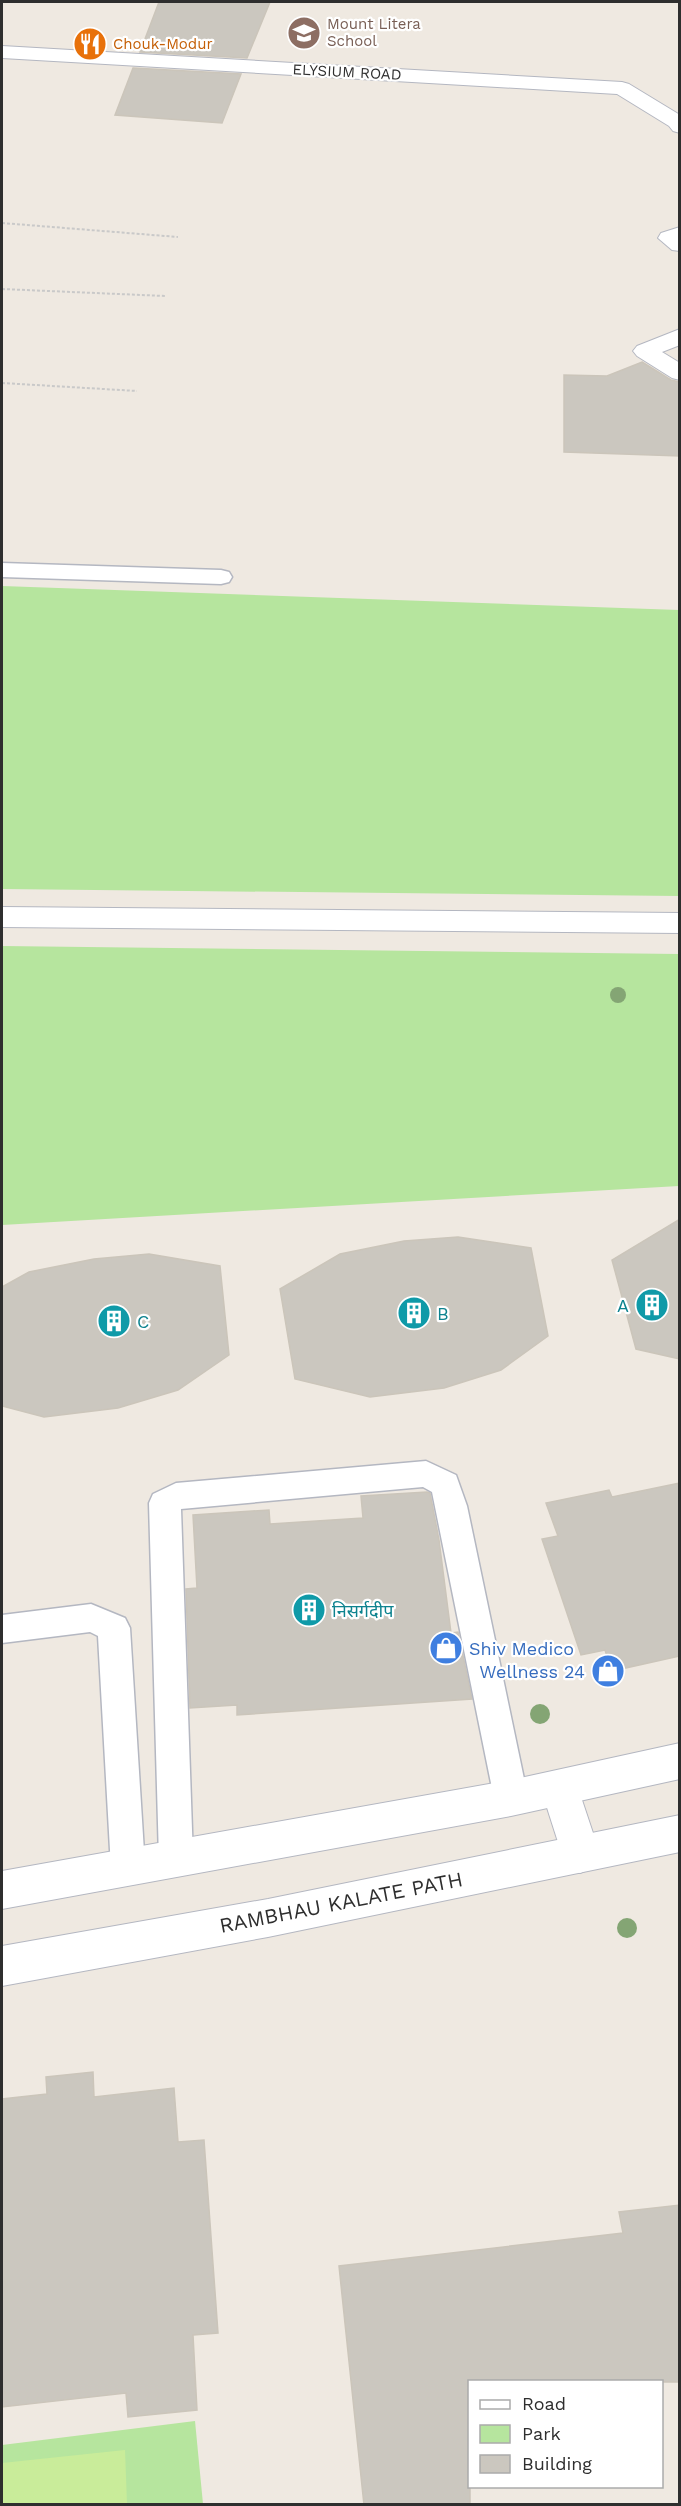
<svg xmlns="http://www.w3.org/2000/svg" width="681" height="2506" font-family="'Work Sans','Noto Sans Devanagari',sans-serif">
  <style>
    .green { fill: #b6e59e }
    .pitch { fill: #c9ec9a }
    .building { fill: #cbc7bf; stroke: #cbc5ba; stroke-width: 1.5 }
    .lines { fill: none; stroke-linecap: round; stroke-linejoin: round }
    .service-casing { stroke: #b4b7c1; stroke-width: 3 }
    .minor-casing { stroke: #b4b7c1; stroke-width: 2 }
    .secondary-casing { stroke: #b4b7c1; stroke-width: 2 }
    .path { stroke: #c9c9c9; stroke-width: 2; stroke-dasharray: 3 2; stroke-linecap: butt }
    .service { fill: #fff; fill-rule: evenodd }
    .minor { fill: #fff; fill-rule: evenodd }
    .secondary { fill: #fff; fill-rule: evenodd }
    .tree { fill: #84a574 }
    .labels { text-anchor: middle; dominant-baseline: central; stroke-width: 4.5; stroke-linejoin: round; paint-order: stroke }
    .far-education-label { font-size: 15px; fill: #785e54; stroke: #fff; text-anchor: start }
    .far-food-label { font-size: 15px; fill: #c56008; stroke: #fff; text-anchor: start }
    .far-street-label { font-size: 15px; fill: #2e2e2e; stroke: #fff }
    .culture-label { font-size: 18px; fill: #0d838f; stroke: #fff; text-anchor: start }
    .shop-label { font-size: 18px; fill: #366cbe; stroke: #fff; text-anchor: start }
    .near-street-label { font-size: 21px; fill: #2e2e2e; stroke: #fff }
  </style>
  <rect width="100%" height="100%" fill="#efe9e1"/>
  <g class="green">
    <path d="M2 586 679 610V896L2 889Z"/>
    <path d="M2 946 679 954V1186L2 1225Z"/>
    <path d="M195 2421 203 2504H2V2445Z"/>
  </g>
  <path class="pitch" d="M125 2450 127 2504H2V2463Z"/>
  <g class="building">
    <path d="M159 2H270L247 58 140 52Z"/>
    <path d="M133 68 241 74 222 123 115 115Z"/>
    <path d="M642 362 671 380 680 382V456L564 452V375L607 376Z"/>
    <path d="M680 1219V1359L636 1349 612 1260Z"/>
    <path d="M458 1237 531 1248 548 1336 501 1370 444 1388 370 1397 295 1379 280 1289 340 1254 404 1241Z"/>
    <path d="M149 1254 220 1266 229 1355 178 1390 118 1408 44 1417 2 1406V1287L29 1272 94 1259Z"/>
    <path d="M680 1483V1656L612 1671 605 1650 581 1655 542 1539 558 1536 546 1503 609 1490 612 1497Z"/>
    <path d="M427 1492 430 1493 439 1540 451 1633 458 1632 472 1699 237 1715V1705L190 1708 186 1589 197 1588 193 1515 269 1510 270 1524 363 1518 361 1496Z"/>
    <path d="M93 2072 94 2097 174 2088 178 2142 204 2140 218 2333 193 2335 197 2410 128 2417 126 2393 2 2407V2099L47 2094 46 2077Z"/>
    <path d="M680 2205V2382H470V2505H364L339 2266 623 2233 619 2212Z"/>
  </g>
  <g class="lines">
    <defs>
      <g id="service">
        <path d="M2 563 221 570 229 572 232 577 229 582 221 584 2 577Z"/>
        <path d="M426 1461 456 1475 467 1506 528 1798 523 1809 511 1814 499 1809 494 1798 432 1492 423 1487 181 1509 193 1859 188 1870 176 1875 164 1870 159 1859 149 1503 153 1494 176 1483Z"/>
        <path d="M91 1604 125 1618 130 1628 145 1868 140 1880 128 1884 116 1880 111 1868 98 1636 90 1632 2 1643V1615Z"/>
      </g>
      <g id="minor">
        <path d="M2 46 622 82 629 84 680 115V133L673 131 669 126 617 94 2 58Z"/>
        <path d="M680 227V251L672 250 658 238 661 233Z"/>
        <path d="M680 329V345L662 352 680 363V380L672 378 637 356 633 351 637 346Z"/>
        <path d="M2 907 680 913V933L2 927Z"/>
        <path d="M560 1771 574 1776 600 1854 594 1867 580 1873 566 1867 541 1789 546 1776Z"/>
      </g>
      <g id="secondary">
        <path d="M680 1743V1779L511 1816 2 1909V1871L511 1780Z"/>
        <path d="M680 1815V1852L268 1937 2 1986V1946L268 1899Z"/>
      </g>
    </defs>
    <use href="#service" class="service-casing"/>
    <use href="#minor" class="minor-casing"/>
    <use href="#secondary" class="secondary-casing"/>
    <g class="path">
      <path d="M2 223 178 237"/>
      <path d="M2 289 165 296"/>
      <path d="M2 383 137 391"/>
    </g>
    <use href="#service" class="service"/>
    <use href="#minor" class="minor"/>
    <use href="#secondary" class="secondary"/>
  </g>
  <g class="tree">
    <circle cx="618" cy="995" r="8"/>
    <circle cx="540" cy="1714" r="10"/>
    <circle cx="627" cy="1928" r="10"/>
  </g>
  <defs>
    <symbol id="school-disc" viewBox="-11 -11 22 22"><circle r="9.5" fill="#8d6e63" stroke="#fff"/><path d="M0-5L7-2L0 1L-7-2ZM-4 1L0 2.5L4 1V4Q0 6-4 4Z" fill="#fff"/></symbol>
    <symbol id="restaurant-disc" viewBox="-11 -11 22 22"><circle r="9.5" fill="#e8710a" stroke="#fff"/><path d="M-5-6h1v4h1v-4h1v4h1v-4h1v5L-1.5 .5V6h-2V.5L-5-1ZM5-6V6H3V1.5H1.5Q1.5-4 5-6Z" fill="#fff"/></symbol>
    <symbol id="building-disc" viewBox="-11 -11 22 22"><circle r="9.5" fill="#0f9aa8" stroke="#fff"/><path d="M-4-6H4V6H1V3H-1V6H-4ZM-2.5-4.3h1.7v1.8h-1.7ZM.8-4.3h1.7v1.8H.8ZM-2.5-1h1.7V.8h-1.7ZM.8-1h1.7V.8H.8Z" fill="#fff"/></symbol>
    <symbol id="shop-disc" viewBox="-11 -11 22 22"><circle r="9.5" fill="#3f7fe0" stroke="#fff"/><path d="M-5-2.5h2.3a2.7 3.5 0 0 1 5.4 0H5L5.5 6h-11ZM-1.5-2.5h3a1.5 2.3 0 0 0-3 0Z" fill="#fff"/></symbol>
  </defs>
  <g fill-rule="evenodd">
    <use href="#school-disc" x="285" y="14" width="38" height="38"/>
    <use href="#restaurant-disc" x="71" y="25" width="38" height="38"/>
    <use href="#building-disc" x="633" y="1286" width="38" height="38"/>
    <use href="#building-disc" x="395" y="1294" width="38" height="38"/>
    <use href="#building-disc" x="95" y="1302" width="38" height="38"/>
    <use href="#building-disc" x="290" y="1591" width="38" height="38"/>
    <use href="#shop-disc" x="427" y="1629" width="38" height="38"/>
    <use href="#shop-disc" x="589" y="1652" width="38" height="38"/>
  </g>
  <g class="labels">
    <g class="far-education-label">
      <text x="327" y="24">Mount Litera<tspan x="327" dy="17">School</tspan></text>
    </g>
    <g class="far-food-label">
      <text x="113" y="44">Chouk-Modur</text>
    </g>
    <g class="far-street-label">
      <text transform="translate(347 72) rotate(3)">ELYSIUM ROAD</text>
    </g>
    <g class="culture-label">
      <text x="629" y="1305" text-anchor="end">A</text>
      <text x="437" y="1313">B</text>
      <text x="137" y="1321">C</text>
      <text x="332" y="1610">निसर्गदीप</text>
    </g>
    <g class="shop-label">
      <text x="469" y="1648">Shiv Medico</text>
      <text x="585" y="1671" text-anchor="end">Wellness 24</text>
    </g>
    <g class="near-street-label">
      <text transform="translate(341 1902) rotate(-11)">RAMBHAU KALATE PATH</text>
    </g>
  </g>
  <rect width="681" height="2506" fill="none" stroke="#2e2e2e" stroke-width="6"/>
  <rect x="468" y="2380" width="195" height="108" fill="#ffffff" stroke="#ababab" stroke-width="1.5"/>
  <rect x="480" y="2400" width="30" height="9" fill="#ffffff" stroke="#ababab" stroke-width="1.5"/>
  <text x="522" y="2410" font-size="18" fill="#2e2e2e">Road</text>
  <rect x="480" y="2425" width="30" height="18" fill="#b6e59e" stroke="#ababab" stroke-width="1.5"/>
  <text x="522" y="2440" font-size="18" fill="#2e2e2e">Park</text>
  <rect x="480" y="2455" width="30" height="18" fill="#cbc7bf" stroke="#ababab" stroke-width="1.5"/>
  <text x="522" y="2470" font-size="18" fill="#2e2e2e">Building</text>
</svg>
